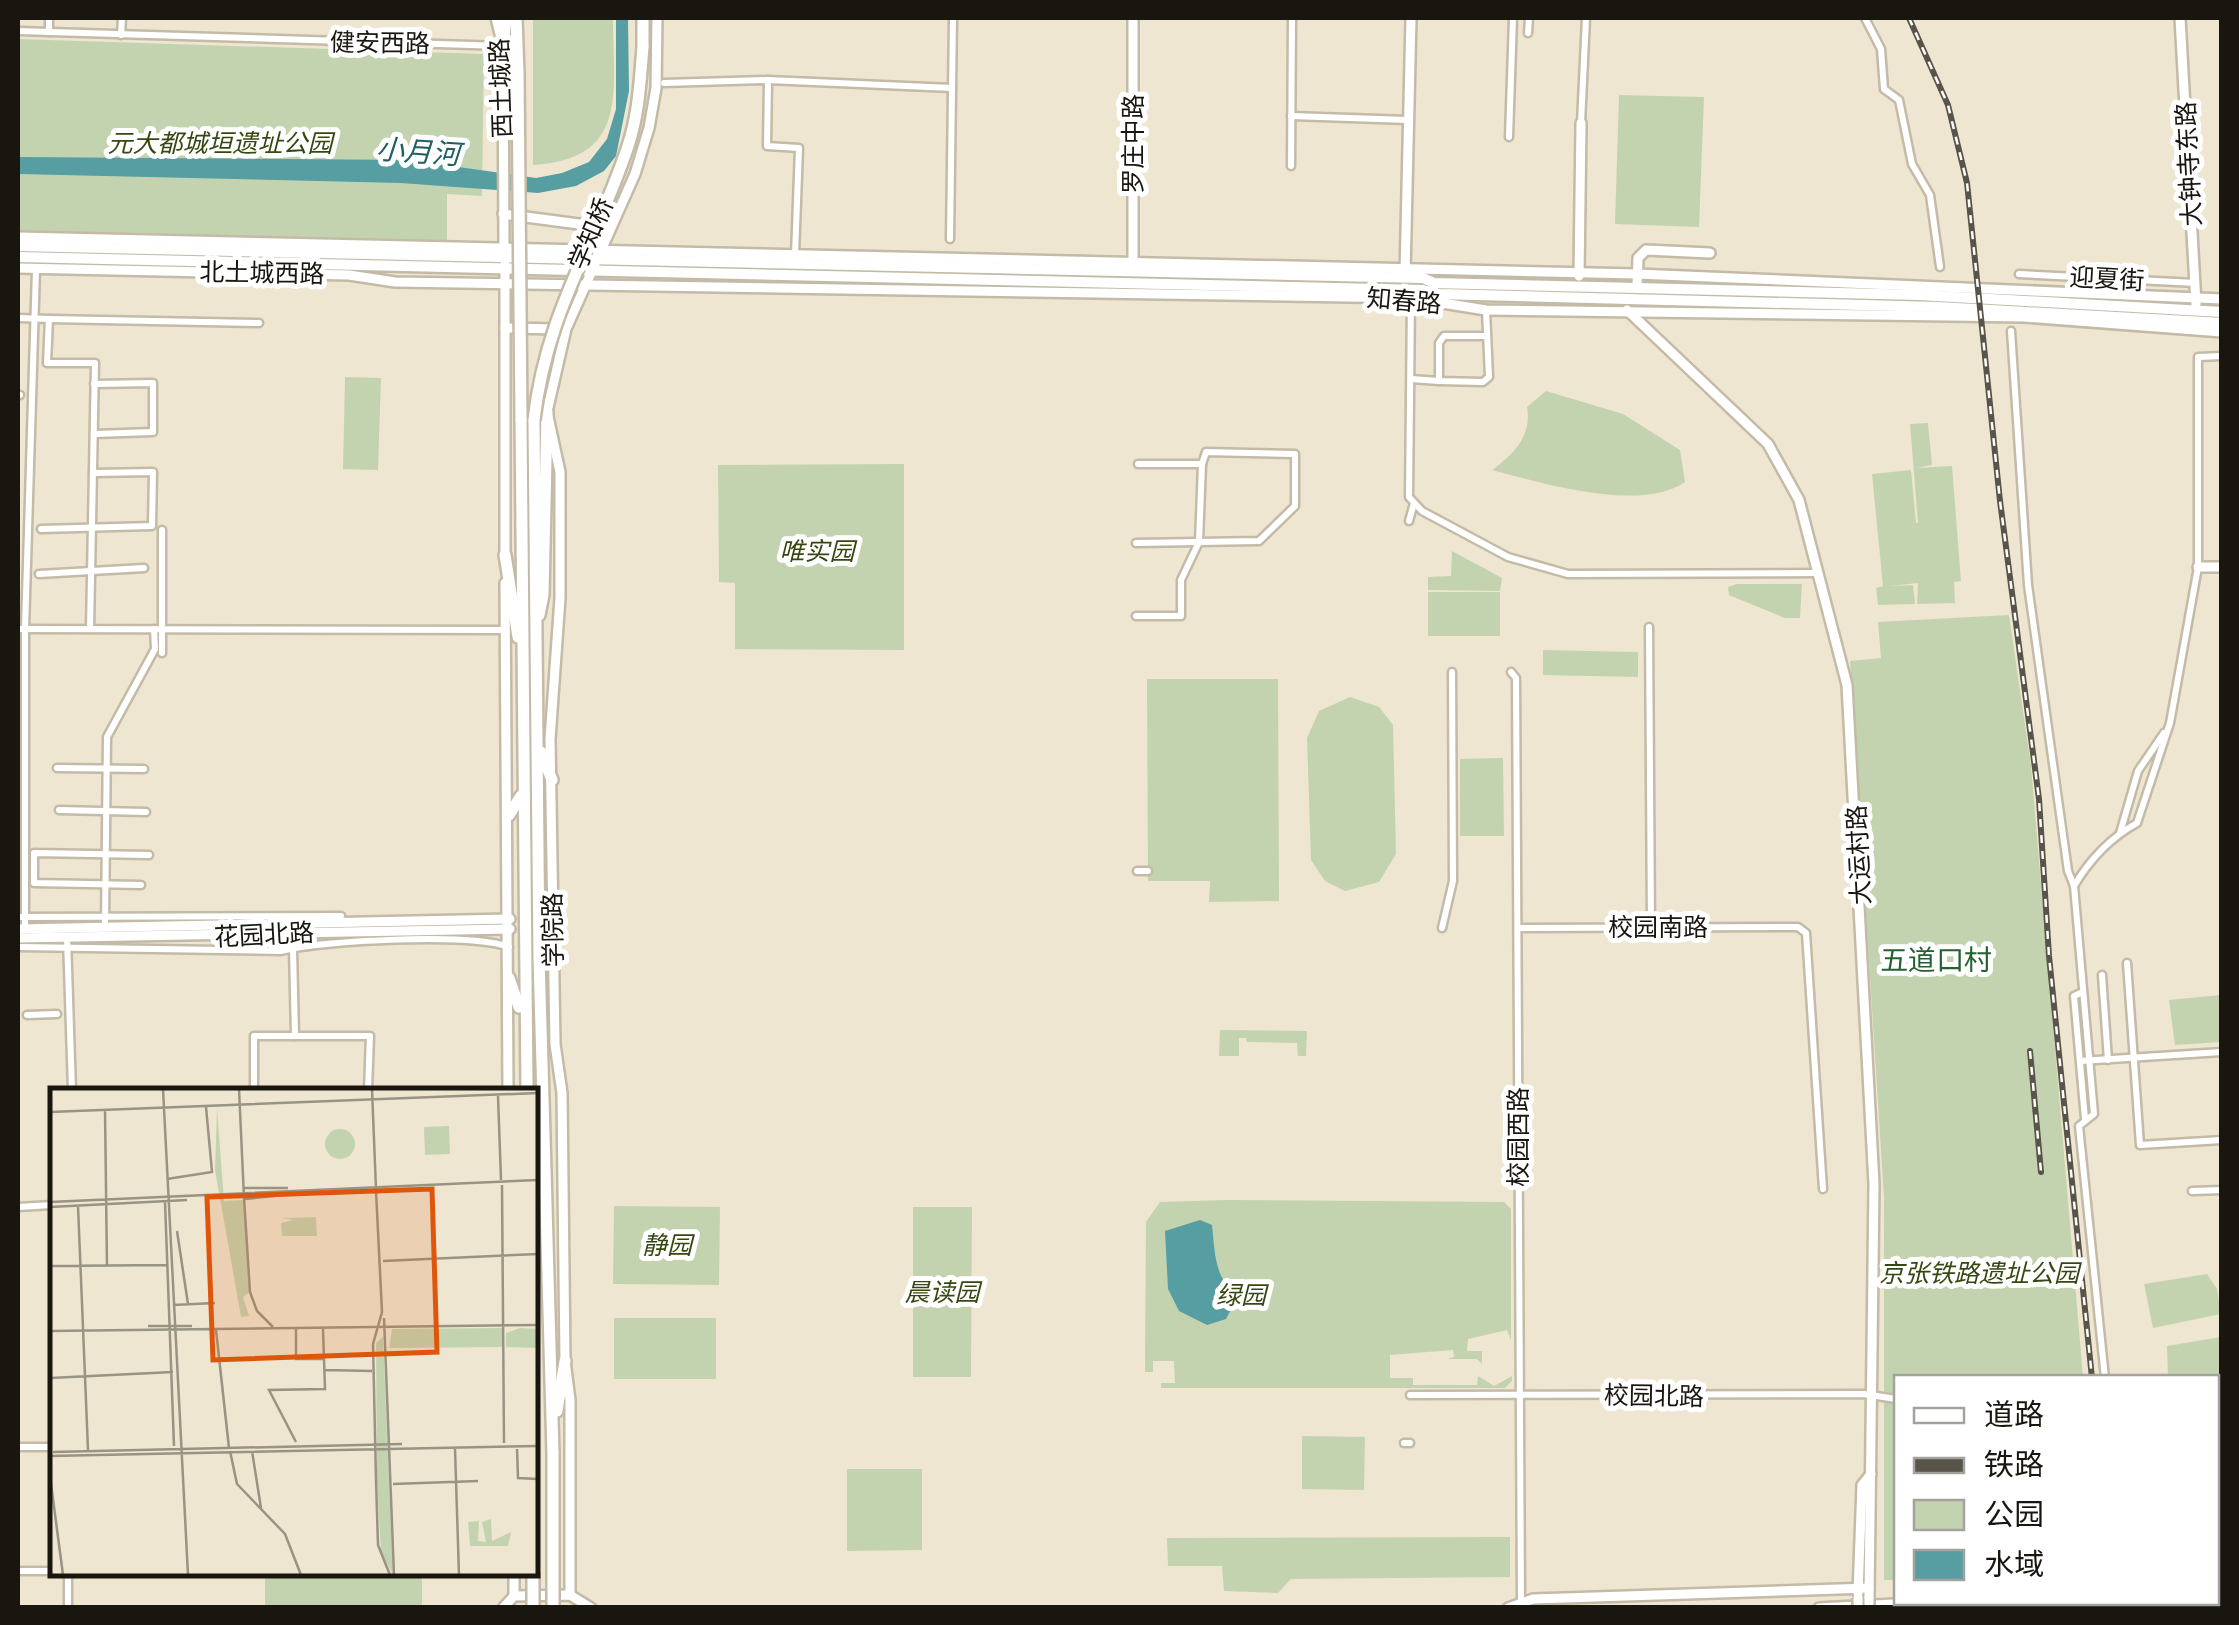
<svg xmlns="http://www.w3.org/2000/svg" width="2239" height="1625" font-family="'Roboto Serif','Noto Sans SC',serif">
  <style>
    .green { fill: #c4d3af }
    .water { fill: #569ea2 }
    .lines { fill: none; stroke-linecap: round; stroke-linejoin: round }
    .minor-casing { stroke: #c3bba7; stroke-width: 11 }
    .tertiary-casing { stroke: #c3bba7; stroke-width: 14 }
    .primary-casing { stroke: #c3bba7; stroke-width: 15 }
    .trunk-casing { stroke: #c3bba7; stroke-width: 16 }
    .minor { stroke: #fff; stroke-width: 6 }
    .tertiary { stroke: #fff; stroke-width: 9 }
    .primary { stroke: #fff; stroke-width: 10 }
    .trunk { stroke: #fff; stroke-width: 11 }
    .rail-casing { stroke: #595449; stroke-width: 6 }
    .rail { stroke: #fff; stroke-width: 2.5; stroke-dasharray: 8; stroke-linecap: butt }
    .secondary-bridge-casing { stroke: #c3bba7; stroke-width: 14; stroke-linecap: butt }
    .trunk-bridge-casing { stroke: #c3bba7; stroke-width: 16; stroke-linecap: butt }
    .secondary-bridge { stroke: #fff; stroke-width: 9 }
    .trunk-bridge { stroke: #fff; stroke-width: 11 }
    .labels { text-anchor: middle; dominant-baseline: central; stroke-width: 10; stroke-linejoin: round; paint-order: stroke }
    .street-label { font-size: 25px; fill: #19160f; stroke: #fff }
    .park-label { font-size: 25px; font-style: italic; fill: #364811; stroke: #fff }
    .water-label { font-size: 28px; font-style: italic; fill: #225f62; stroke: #fff }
    .neighbourhood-label { font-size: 28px; fill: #256231; stroke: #fff }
    .inset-road { fill: none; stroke: #999383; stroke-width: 2.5 }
    .view { fill: #de560c; fill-opacity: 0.15; stroke: #de560c; stroke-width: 5 }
    .inset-edge { fill: none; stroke: #19160f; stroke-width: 5 }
  </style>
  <rect width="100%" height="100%" fill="#efe6d1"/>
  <g class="green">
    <path d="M533 18H613C613 92 630 159 533 165Z"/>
    <path d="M18 39 484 54 482 196 447 194V243L18 237Z"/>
    <path d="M1619 95 1704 97 1699 227 1615 224Z"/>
    <path d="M345 377 381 378 378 470 343 469Z"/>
    <path d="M1546 391 1623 414 1680 450 1685 482C1640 513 1541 483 1492 470 1514 454 1532 436 1527 407Z"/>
    <path d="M1928 423 1932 465 1916 468 1952 466 1961 581 1954 582 1955 603 1917 604 1918 583 1890 586 1913 585 1915 604 1878 605 1876 588 1883 586 1872 474 1911 470 1916 523H1918L1910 424Z"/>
    <path d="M904 464V650L735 649V583L719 582 718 465Z"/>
    <path d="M1452 551 1502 578 1500 591 1428 590V577L1451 576Z"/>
    <path d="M1737 584H1802L1800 618H1785L1729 595 1728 587Z"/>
    <rect x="1428" y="592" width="72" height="44"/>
    <path d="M2009 615 2031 766 2083 1377 1896 1378V1580H1884V1198L1850 661 1881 658 1878 622Z"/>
    <path d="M1543 650 1638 652V677L1543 675Z"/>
    <path d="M1147 679H1278L1279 901 1209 902 1210 881H1148Z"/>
    <path d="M1350 697 1379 707 1393 725 1396 854 1379 882 1345 891 1325 881 1311 860 1307 738 1319 711Z"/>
    <path d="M1503 758 1504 836H1460V759Z"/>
    <path d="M2221 995V1042L2175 1045 2169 1000Z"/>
    <path d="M1220 1030 1307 1031 1306 1056H1298L1297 1043 1247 1042 1246 1038H1239V1056H1219Z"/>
    <path d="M1227 1200 1504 1202 1511 1209V1340L1507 1330 1468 1339 1467 1351H1482V1364L1477 1359H1447L1454 1357 1453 1350 1390 1355V1378H1413V1385H1477L1478 1376 1494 1386 1512 1376V1381L1505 1388H1161V1383H1175L1174 1361H1153V1372H1145L1146 1222 1160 1202Z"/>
    <path d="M614 1206 720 1207 719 1285 613 1284Z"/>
    <path d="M913 1207H972L971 1377H913Z"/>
    <path d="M2207 1274 2217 1289 2221 1314 2153 1328 2144 1284Z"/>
    <rect x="614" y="1318" width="102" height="61"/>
    <path d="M2221 1337V1415H2217L2216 1378 2168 1377 2167 1346Z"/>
    <path d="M1302 1436 1365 1437 1364 1490 1302 1489Z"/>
    <path d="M847 1469H922V1550L847 1551Z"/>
    <path d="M1510 1537V1577L1291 1579 1278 1593 1224 1591 1222 1566H1168L1167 1538Z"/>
    <rect x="265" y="1573" width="157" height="34"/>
  </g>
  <g class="water">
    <path d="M616 18H628L629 91 616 156 604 171 576 186 538 193 401 183 18 174V157L409 160 536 178 562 173 589 162 607 139 616 109Z"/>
    <path d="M1200 1220 1212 1225C1215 1252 1214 1279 1238 1296L1226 1319 1207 1325 1179 1311 1168 1289 1165 1231Z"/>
  </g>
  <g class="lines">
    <defs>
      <g id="minor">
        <path d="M49 18V32"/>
        <path d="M1865 18 1881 49 1884 89 1899 100 1912 164 1930 195 1940 267"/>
        <path d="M18 31 503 46"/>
        <path d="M1528 33 1529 18"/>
        <path d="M121 35 122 18"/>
        <path d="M768 80 952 88"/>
        <path d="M664 83 768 80 767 146 799 148 795 255"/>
        <path d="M1291 116 1408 120"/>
        <path d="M1581 123 1586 18"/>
        <path d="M1509 137 1513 18"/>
        <path d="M1291 166 1292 18"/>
        <path d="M950 239 953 18"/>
        <path d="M2019 274 2196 283"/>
        <path d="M1411 297 1409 497 1422 511 1508 557 1568 574 1818 573"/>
        <path d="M18 318 49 319 47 363H95L90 629"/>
        <path d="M49 319 259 323"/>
        <path d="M2011 331 2028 585 2068 871 2074 886 2094 1114 2079 1126 2105 1378"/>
        <path d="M1486 336H1444L1439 343V381L1483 382 1489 377 1486 310"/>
        <path d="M1411 379 1439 381"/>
        <path d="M18 395H20"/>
        <path d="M94 434 153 432V383L94 384"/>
        <path d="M1409 521 1414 503"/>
        <path d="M41 529 152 526 153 472 93 473"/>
        <path d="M1136 543 1259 541 1295 506V454L1206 452 1202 464"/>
        <path d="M39 574 144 568"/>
        <path d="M1136 616H1181V580L1199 542 1202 464H1138"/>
        <path d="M1649 627 1651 927"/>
        <path d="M18 629 505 630"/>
        <path d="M162 653V530"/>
        <path d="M1511 672 1516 678 1521 1603"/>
        <path d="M57 768 144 769"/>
        <path d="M59 810 146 812"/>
        <path d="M2120 833 2138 771 2164 733"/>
        <path d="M1137 871H1148"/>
        <path d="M141 885 34 883V853L149 855"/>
        <path d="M2074 886C2090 859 2110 838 2137 823L2170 723 2198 567V357L2222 356"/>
        <path d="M18 917 341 916"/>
        <path d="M105 927 107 737 155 649 154 629"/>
        <path d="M1442 928 1453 881 1452 672"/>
        <path d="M1518 928 1798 927 1806 933 1823 1189"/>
        <path d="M25 929V629L36 269"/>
        <path d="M67 938 72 1090"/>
        <path d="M18 947 281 951C323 940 470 933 509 947"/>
        <path d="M293 948 295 1036H370L368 1090"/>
        <path d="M2127 963 2140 1145 2222 1140"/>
        <path d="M2102 975 2108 1060"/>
        <path d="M2083 992 2074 996 2085 1119"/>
        <path d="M27 1015 57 1014"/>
        <path d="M2080 1061 2222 1052"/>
        <path d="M254 1090V1036H295"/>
        <path d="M2192 1191 2222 1190"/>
        <path d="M18 1207 52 1205"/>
        <path d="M1410 1395 1864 1394 1896 1399"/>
        <path d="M1404 1443H1410"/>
        <path d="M18 1447H52"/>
        <path d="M18 1571H52"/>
        <path d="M68 1572V1608"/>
        <path d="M2216 1589H2222"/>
      </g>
      <g id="tertiary">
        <path d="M496 18 503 46 504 248"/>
        <path d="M1133 18V265"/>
        <path d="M2180 18 2196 304"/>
        <path d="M503 214 609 228"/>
        <path d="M18 237 1637 274 2222 299"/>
        <path d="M505 263V558"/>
        <path d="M18 268 349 275 395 282 1411 298 1486 310 2024 317 2222 332"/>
        <path d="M1405 274 1411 18"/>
        <path d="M1579 276 1581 123"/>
        <path d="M1637 287 1638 258 1646 250 1710 253"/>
        <path d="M1627 310 1768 444 1799 500 1847 685 1874 1184 1869 1598"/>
        <path d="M505 328 558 329"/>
        <path d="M2198 567H2222"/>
        <path d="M505 583 508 1090"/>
        <path d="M18 929 510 919"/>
        <path d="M18 938 510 929"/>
        <path d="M1858 1593 1862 1485 1871 1474"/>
        <path d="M570 1595V1400L565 1361 562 1093 555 1044 550 739 560 598V472L547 412 566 329 635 174 649 128 656 88 657 18"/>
        <path d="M514 1596V1572"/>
        <path d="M503 1608 514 1596 570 1595 591 1608"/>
        <path d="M1508 1608 1533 1599 1869 1588"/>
        <path d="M1819 1608 1912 1603 1956 1608"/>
      </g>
      <g id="primary">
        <path d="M18 246 1423 278 1434 283 1919 295 2222 312"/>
        <path d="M18 257 1423 290 1438 294 1938 307 2222 323"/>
      </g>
      <g id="trunk">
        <path d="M516 18 518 73"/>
        <path d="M503 46 506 18"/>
        <path d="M643 47V18"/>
        <path d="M521 419 527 1090"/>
        <path d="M534 420 539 958 553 1453"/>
        <path d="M505 555 518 637"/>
        <path d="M539 615 543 595 547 412"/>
        <path d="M541 752 552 780"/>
        <path d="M509 815 521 796"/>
        <path d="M509 978 519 1007"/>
        <path d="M557 1411 565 1361"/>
      </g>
    </defs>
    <use href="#minor" class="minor-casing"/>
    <use href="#tertiary" class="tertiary-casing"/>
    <use href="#primary" class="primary-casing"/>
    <use href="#trunk" class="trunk-casing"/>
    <use href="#minor" class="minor"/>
    <use href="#tertiary" class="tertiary"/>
    <use href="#primary" class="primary"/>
    <use href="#trunk" class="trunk"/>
    <defs>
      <g id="rail">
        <path d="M1909 18 1948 105 1967 183 2000 501 2039 799 2049 956 2092 1378"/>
        <path d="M2030 1051 2041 1172"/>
        <path d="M2119 1602V1608"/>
      </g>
    </defs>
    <use href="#rail" class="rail-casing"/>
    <use href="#rail" class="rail"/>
    <defs>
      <g id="secondary-bridge">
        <path d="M1858 1598V1608"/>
        <path d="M1869 1598V1608"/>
      </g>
      <g id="trunk-bridge">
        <path d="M518 73 521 419"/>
        <path d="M534 420C546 312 596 243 628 146 639 113 640 81 643 47"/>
        <path d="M533 1608V1572"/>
        <path d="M553 1608V1453"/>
      </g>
    </defs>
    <use href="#secondary-bridge" class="secondary-bridge-casing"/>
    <use href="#trunk-bridge" class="trunk-bridge-casing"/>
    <use href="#secondary-bridge" class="secondary-bridge"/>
    <use href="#trunk-bridge" class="trunk-bridge"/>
  </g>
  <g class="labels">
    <g class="street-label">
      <text transform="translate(380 43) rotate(1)">健安西路</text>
      <text transform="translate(501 88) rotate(-92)">西土城路</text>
      <text transform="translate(1133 144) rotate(-90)">罗庄中路</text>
      <text transform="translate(2189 164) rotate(-93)">大钟寺东路</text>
      <text transform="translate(591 234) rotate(-67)">学知桥</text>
      <text transform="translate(262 273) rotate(1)">北土城西路</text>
      <text transform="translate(2107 279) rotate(3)">迎夏街</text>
      <text transform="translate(1404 301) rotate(5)">知春路</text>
      <text transform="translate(1859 855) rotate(-93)">大运村路</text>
      <text x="1658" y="927">校园南路</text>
      <text transform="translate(553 930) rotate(-91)">学院路</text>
      <text transform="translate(264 935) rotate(-3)">花园北路</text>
      <text transform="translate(1518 1137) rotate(-90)">校园西路</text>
      <text transform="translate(1654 1396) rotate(1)">校园北路</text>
    </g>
    <g class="park-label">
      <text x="220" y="143">元大都城垣遗址公园</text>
      <text x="817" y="551">唯实园</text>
      <text x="667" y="1245">静园</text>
      <text x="1979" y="1273">京张铁路遗址公园</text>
      <text x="942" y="1292">晨读园</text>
      <text x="1241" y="1295">绿园</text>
    </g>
    <g class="water-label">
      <text transform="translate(418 152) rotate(4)">小月河</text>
    </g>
    <g class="neighbourhood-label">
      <text x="1936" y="960">五道口村</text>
    </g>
  </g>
  <g transform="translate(50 1088)">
    <rect width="488" height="488" fill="#efe6d1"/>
    <path d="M167 20 174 113 193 112 200 204 193 209 199 228 191 229 165 82ZM399 38 400 66 375 67 374 39ZM275 56a15 15 0 1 1 30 0a15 15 0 1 1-30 0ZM266 129 267 148H232L231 135 243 132 231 130ZM453 240V259L339 260 342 241ZM470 240 487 241V260L456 259V245ZM333 249 343 487 331 464 327 394 326 255ZM441 431 442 453 461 444 458 458H420L418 434 429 433 428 453 436 454 432 434Z" fill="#c4d3af"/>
    <path class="inset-road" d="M113 1 138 487M189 1 194 110M322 1 326 101M448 8 451 92M55 22 57 179M0 24 488 5M117 91 162 84 156 19M452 97 454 355M194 100H238M298 103 361 101M326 103 332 224 323 256 326 392 328 457 340 487M194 110 200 204 207 223 223 239M195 111 234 107M0 114 488 92M115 114 124 358M28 118 38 362M0 119 137 112M127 143 138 216M333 173 488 166M0 178 117 177M123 217 165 215M334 230 344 487M98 238H142M246 241V271H273M166 242 179 360M0 243 488 237M275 282 322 283M0 290 123 284M246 354 219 302 275 301 273 241M405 361 409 487M467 361 468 390 488 391M180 363 187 396 235 446 251 487M202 363 211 420M3 364 352 356M0 368 488 358M0 388 13 487M343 396 428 393"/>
    <path class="view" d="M382 101 387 264 163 272 157 109Z"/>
    <rect width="488" height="488" class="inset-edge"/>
  </g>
  <rect width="2239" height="1625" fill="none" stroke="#19160f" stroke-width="40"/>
  <rect x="1894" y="1375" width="325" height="230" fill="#ffffff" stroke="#a3a29f" stroke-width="2.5"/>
  <rect x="1914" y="1408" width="50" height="15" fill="#ffffff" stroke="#a3a29f" stroke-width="2.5"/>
  <text x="1984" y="1425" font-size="30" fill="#19160f">道路</text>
  <rect x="1914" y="1458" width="50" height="15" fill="#595449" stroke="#a3a29f" stroke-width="2.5"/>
  <text x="1984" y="1475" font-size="30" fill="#19160f">铁路</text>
  <rect x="1914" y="1500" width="50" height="30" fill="#c4d3af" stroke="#a3a29f" stroke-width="2.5"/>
  <text x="1984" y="1525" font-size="30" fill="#19160f">公园</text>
  <rect x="1914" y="1550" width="50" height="30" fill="#569ea2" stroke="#a3a29f" stroke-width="2.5"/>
  <text x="1984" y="1575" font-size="30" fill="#19160f">水域</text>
</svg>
